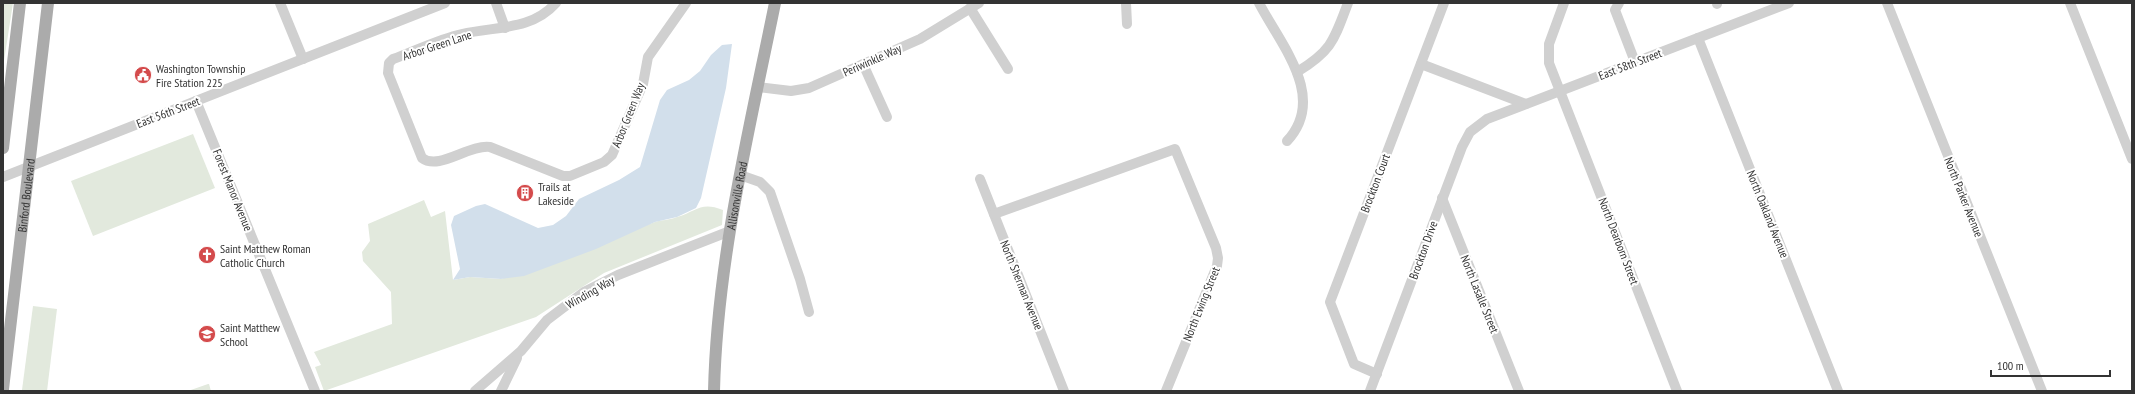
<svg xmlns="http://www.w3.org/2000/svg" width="2135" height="394" font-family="'PT Sans Narrow',sans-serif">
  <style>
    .green { fill: #e2e9dd }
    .water { fill: #d2dfeb }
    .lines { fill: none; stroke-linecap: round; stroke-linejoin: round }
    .minor { stroke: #d0d0d0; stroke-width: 10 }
    .major { stroke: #ababab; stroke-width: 12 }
    .labels { text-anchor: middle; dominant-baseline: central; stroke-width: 4; stroke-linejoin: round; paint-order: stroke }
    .street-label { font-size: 12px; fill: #333; stroke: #fff }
    .poi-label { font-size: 12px; fill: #333; stroke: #fff; text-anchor: start }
  </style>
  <rect width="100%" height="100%" fill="#fff"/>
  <g class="green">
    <path d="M3 3H13L3 67Z"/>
    <path d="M193 134 215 188 93 236 71 181Z"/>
    <path d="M424 200 431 217 445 211 453 280 470 277 501 279 655 222C662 220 670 220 677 217 697 211 701 201 723 210L722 225 604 273 536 317 324 391 315 367 321 365 314 352 392 324 391 292 363 261 362 252 370 241 368 224Z"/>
    <path d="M33 306 57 309 47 391 22 390Z"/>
    <path d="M209 384 211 391H188L208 384Z"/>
  </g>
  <path class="water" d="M732 44 726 88 701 198 696 208 677 217 655 222 596 249 524 276 501 279 470 277 453 280 460 269 451 225 454 216 476 206 485 204 538 228 553 225 566 216 579 199 619 180 640 167 660 100 667 90 689 80 700 71 711 55 722 45Z"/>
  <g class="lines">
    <g class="minor">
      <path d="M280 3 303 59"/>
      <path d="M496 3 505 28"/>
      <path d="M556 3C531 31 496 26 462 34 439 39 415 51 393 59L389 63 388 73 422 158C439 171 469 144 490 147L563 176H570L604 162 612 155 643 84 648 57 686 3"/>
      <path d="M1126 3 1127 24"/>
      <path d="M1259 3C1280 44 1328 97 1287 141"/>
      <path d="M1564 3 1549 44V63L1677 391"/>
      <path d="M1619 3 1615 10 1635 62"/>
      <path d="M1717 3V4"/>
      <path d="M1887 3 2042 391"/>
      <path d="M2070 3 2132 159"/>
      <path d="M970 8 1008 69"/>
      <path d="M1698 38 1838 391"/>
      <path d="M863 64 887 117"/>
      <path d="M1421 64 1526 104"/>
      <path d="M1297 72C1332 51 1334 40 1348 3"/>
      <path d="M758 87 791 91 809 88 920 39 979 3"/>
      <path d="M196 101 315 391"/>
      <path d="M740 175 760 182 770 192 800 279 809 312"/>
      <path d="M3 177 445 3"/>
      <path d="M980 179 1064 391"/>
      <path d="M1442 198 1519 391"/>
      <path d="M994 214 1175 149 1216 248 1218 258 1217 266 1166 391"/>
      <path d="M1377 374 1354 364 1330 302 1444 3"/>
      <path d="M475 391 521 351 547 320 584 292 618 275 730 231"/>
      <path d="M501 391 517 358"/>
      <path d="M1370 391 1462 147 1470 132 1487 119 1789 3"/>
    </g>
    <g class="major">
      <path d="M3 148 20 3"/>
      <path id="s1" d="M3 389 48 3"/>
      <path id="s2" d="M714 391C717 260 749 131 775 3"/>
    </g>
  </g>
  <defs>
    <symbol id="civic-disc" viewBox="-11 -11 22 22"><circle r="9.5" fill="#d44b4c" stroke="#fff"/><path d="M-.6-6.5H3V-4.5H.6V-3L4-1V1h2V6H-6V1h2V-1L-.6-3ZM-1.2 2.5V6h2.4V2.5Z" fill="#fff"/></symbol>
    <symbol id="building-disc" viewBox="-11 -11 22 22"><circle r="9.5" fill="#d44b4c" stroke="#fff"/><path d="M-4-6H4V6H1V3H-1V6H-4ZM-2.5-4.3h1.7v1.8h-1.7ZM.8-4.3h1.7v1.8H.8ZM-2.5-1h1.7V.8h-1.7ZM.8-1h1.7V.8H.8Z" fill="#fff"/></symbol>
    <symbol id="church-disc" viewBox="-11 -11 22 22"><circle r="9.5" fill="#d44b4c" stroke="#fff"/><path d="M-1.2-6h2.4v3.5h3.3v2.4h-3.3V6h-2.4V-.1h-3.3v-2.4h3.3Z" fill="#fff"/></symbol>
    <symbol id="school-disc" viewBox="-11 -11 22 22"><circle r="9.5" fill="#d44b4c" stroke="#fff"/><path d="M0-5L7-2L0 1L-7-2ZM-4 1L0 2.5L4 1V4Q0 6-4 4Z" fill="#fff"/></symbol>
  </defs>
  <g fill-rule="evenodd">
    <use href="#civic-disc" x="133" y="65" width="20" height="20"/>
    <use href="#building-disc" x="515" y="183" width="20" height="20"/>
    <use href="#church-disc" x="197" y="245" width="20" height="20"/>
    <use href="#school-disc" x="197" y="324" width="20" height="20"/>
  </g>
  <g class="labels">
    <g class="street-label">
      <text transform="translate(437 45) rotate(-18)">Arbor Green Lane</text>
      <text transform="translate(872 60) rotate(-24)">Periwinkle Way</text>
      <text transform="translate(1630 64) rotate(-21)">East 58th Street</text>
      <text transform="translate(168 112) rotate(-21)">East 56th Street</text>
      <text transform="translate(628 115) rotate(-68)">Arbor Green Way</text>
      <text transform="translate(1375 183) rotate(-69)">Brockton Court</text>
      <text transform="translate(233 190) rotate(68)">Forest Manor Avenue</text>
      <text stroke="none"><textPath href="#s1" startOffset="195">Binford Boulevard</textPath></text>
      <text stroke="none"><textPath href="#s2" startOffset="197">Allisonville Road</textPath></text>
      <text transform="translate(1964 197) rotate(68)">North Parker Avenue</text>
      <text transform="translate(1768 214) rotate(68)">North Oakland Avenue</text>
      <text transform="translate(1619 241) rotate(69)">North Dearborn Street</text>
      <text transform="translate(1423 250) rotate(-70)">Brockton Drive</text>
      <text transform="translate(1022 285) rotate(68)">North Sherman Avenue</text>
      <text transform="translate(590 292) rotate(-30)">Winding Way</text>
      <text transform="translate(1480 294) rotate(68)">North Lasalle Street</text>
      <text transform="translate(1201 304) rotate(-68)">North Ewing Street</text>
    </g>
    <g class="poi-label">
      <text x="156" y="68">Washington Township<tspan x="156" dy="14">Fire Station 225</tspan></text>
      <text x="538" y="186">Trails at<tspan x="538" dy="14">Lakeside</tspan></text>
      <text x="220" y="248">Saint Matthew Roman<tspan x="220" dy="14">Catholic Church</tspan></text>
      <text x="220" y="327">Saint Matthew<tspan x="220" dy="14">School</tspan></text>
    </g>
  </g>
  <rect width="2135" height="394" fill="none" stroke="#333333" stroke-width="8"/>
  <path d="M1991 370v6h119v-6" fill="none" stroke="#333333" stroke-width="2"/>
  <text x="1997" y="370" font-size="12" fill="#333333" stroke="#ffffff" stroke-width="3" paint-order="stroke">100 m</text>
</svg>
